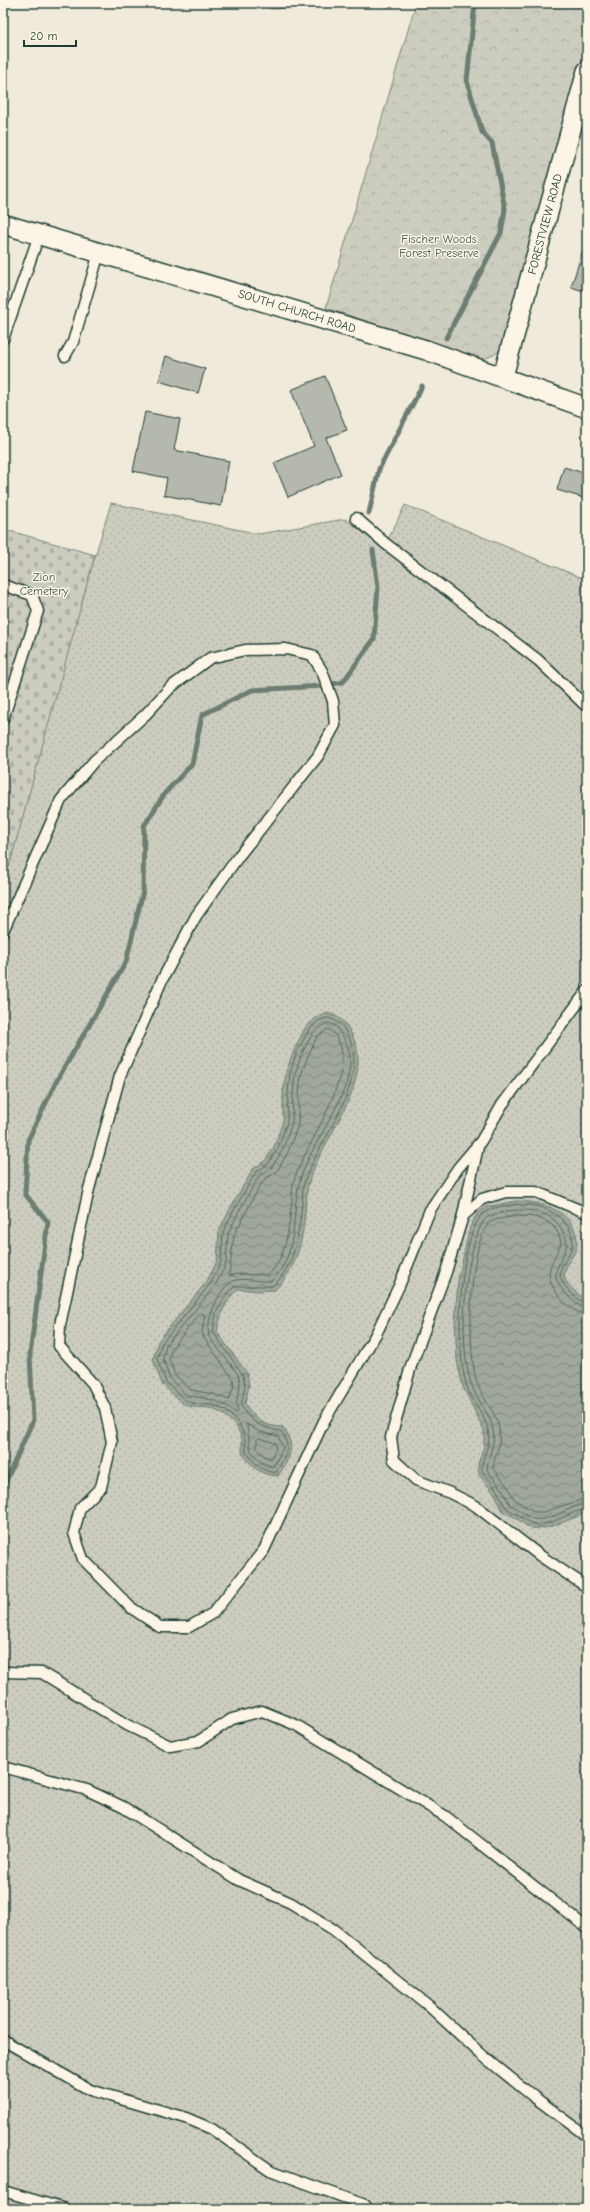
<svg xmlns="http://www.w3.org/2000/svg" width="590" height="2212" font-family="'Comic Neue',sans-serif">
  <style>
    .green { fill: url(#green-dots); stroke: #76857a }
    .forest { fill: url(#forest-crowns); stroke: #76857a }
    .wetland { fill: url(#wetland-marsh); stroke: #76857a }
    .cemetery { fill: url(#cemetery-stones); stroke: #76857a }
    .water { fill: url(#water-waves); stroke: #6c7d71 }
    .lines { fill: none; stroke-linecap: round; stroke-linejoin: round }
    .shore { stroke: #52685d; stroke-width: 1 }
    .stream { stroke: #6c7d71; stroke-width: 5 }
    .building { fill: #b5b9ad; stroke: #1f3d34 }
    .lane-casing { stroke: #1f3d34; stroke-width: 13 }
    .street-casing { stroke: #1f3d34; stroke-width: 22 }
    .lane { stroke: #fcf5e5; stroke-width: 10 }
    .street { stroke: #fcf5e5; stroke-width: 19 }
    .labels { text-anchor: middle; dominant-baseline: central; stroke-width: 3; stroke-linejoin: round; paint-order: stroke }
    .street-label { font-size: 12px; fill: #1f3d34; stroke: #fcf5e5 }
    .park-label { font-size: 12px; fill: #425a50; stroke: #fcf5e5 }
  </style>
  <defs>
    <pattern id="green-dots" width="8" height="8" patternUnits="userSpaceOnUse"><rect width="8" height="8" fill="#cccdbf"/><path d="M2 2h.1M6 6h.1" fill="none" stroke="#afb1a5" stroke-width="1.8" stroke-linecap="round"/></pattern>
    <pattern id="forest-crowns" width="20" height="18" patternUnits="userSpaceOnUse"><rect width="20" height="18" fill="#cccdbf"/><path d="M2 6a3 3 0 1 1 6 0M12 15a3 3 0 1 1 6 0" fill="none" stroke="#afb1a5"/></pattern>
    <pattern id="wetland-marsh" width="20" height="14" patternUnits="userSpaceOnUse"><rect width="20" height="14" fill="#cccdbf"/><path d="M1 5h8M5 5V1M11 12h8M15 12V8" fill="none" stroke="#afb1a5"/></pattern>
    <pattern id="cemetery-stones" width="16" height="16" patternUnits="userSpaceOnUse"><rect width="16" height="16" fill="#cccdbf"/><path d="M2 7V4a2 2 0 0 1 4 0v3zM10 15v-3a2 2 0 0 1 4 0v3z" fill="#afb1a5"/></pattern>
    <pattern id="water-waves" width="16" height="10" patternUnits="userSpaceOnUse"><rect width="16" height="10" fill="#9fa89a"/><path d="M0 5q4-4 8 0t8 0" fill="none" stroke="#818a7e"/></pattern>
  </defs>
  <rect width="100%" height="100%" fill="#efeada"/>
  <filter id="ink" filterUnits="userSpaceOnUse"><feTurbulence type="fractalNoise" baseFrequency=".025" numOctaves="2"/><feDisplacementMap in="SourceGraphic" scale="8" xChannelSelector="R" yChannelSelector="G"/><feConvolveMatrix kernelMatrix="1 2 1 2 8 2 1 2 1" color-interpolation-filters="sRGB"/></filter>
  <g filter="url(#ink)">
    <path class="green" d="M111 503 259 534 345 519 384 548 405 505 587 580V2209H3V865L9 867 79 610Z"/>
    <path class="forest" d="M416 3H587V51L509 338C501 350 496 356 482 359L326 308Z"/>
    <path class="wetland" d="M256 3H305L302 7 272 9Z"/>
    <path class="cemetery" d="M3 529 95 555 9 867 3 865Z"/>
    <g class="water">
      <path d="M327 1013C339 1016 345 1021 351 1033 378 1081 320 1139 308 1185 307 1191 307 1198 306 1203 303 1237 300 1265 275 1290L257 1291 238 1289C225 1301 220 1315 217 1332L247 1373 249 1386 245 1404C255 1419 265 1427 283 1427 297 1448 290 1457 278 1476 261 1476 251 1466 242 1453V1439L236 1425 223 1414 210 1408 191 1407 182 1403 162 1384 153 1360 158 1341 207 1281 217 1261 219 1231 231 1207 253 1169 265 1161 274 1147 283 1121V1093L286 1072 294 1050 305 1028 316 1018Z"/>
      <path d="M516 1201C542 1201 578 1212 577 1244 576 1256 561 1268 565 1279 568 1287 580 1295 587 1301V1513C571 1518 549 1531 532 1528 523 1526 516 1515 504 1513L495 1494 479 1475 478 1464 484 1446V1430L463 1387 457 1361 455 1319 458 1280 470 1227 477 1214 486 1207Z"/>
    </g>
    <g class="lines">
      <g class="shore">
        <path d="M327 1018C337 1020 342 1024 347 1034 373 1079 318 1140 304 1183 302 1190 303 1198 302 1205 298 1234 296 1265 273 1286H235L227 1294 216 1313 213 1332 243 1375 245 1386 241 1405C249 1422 263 1429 281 1431 292 1446 285 1458 276 1472 263 1474 253 1461 246 1452L245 1438 239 1423 225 1410 211 1405 192 1403 185 1400 166 1382 157 1359 162 1343 211 1283 221 1262 223 1232 235 1208 256 1172 268 1164 278 1148 287 1122 288 1093 290 1073 297 1051 309 1030 318 1021Z"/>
        <path d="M327 1023 335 1025C343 1036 350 1046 350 1060 351 1099 308 1145 299 1184 291 1217 299 1256 271 1281 260 1282 247 1278 236 1280 220 1283 205 1322 209 1336 216 1348 234 1366 239 1377 243 1389 233 1400 238 1411L236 1413 227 1406 213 1400 187 1395 170 1379 163 1359 166 1345 215 1286 226 1264 228 1234 239 1211 259 1176 272 1167 282 1151 292 1123 293 1093 295 1074 302 1053 313 1033Z"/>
        <path d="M328 1029C333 1031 336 1036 338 1040 357 1074 306 1144 294 1180 292 1187 292 1194 292 1201 289 1225 287 1258 268 1275L238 1274 229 1276 234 1235 257 1191 264 1180 277 1171 288 1152 298 1125 299 1094 301 1075 308 1056 317 1037Z"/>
        <path d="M587 1303C577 1302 560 1284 560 1273 561 1264 570 1255 572 1246 577 1223 547 1205 528 1205 514 1204 489 1205 480 1217 458 1246 455 1353 467 1387 472 1401 485 1415 488 1430 491 1444 484 1453 482 1465 481 1474 487 1476 492 1483 498 1491 501 1500 507 1509 515 1512 528 1523 533 1524 552 1527 569 1511 587 1509"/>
        <path d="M587 1308C580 1308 574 1302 569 1297 546 1273 559 1270 567 1244 562 1212 530 1206 503 1212 496 1214 487 1215 483 1222 463 1256 458 1350 472 1386 477 1400 490 1414 493 1429 496 1446 487 1456 487 1470L503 1490 510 1505C518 1507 526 1517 534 1519 551 1522 570 1505 587 1504"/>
        <path d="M201 1313 205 1315 202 1332 204 1338 233 1379 234 1385 229 1400 213 1394 191 1390 175 1375 169 1359 172 1348Z"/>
        <path d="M587 1314C570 1314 549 1289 549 1273 550 1263 558 1252 561 1243 557 1216 527 1213 505 1218 499 1219 492 1220 488 1224 468 1250 467 1352 477 1383 482 1398 497 1413 499 1429 501 1448 495 1453 493 1468L508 1487 514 1499 535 1512H543L587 1498"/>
        <path d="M247 1424 260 1432 278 1436 283 1448 273 1467 261 1462 251 1451Z"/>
        <path d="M259 1438 275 1443 276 1448 271 1459 265 1457 257 1448V1440Z"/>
      </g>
      <g class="stream">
        <path d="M446 338 501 233 505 209 492 143 482 132 467 81 475 3"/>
        <path d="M369 513 379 469 422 386"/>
        <path d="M3 1488 33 1420 30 1354 48 1222 25 1194 28 1140 56 1082 126 962 143 891 144 826 165 793 192 764 202 715 252 690 323 686 343 682 374 639 378 587 373 550"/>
      </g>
    </g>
    <g class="building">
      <path d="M584 247H587V292L571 287Z"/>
      <path d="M166 356 205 369 198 393 159 381Z"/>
      <path d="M325 376 347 430 326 438 341 474 288 497 274 463 314 446 291 390Z"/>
      <path d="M145 412 180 419 174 450 229 461 221 506 164 495 167 478 133 471Z"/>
      <path d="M564 467 587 474V499L557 490Z"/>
    </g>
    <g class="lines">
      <defs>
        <g id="lane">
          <path d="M3 339 39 235"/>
          <path d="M65 356 73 342 99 253"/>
          <path d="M356 518 386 544 538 660 587 707"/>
          <path d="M3 585 32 595 38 611 3 719"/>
          <path d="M3 931 61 800 94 761 145 715 171 687 210 658 245 650 286 649 312 655 322 671 333 701 335 725 318 756 238 857 196 916 162 980 120 1076 89 1189 60 1325 59 1346 93 1384 105 1408 112 1442 101 1487 80 1508 74 1533 83 1559 130 1607 160 1627H189L213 1613 264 1550 324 1421 376 1334 399 1286 430 1210 458 1168 481 1141 502 1105 587 991"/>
          <path d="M478 1147 462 1219 446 1272 411 1366 391 1437 394 1460 416 1480 450 1493 476 1506 539 1555 587 1587"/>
          <path d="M463 1216 482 1199 506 1192H536L587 1213"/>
          <path d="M3 1672 42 1673 127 1725 170 1746 199 1741 232 1719 262 1711 296 1725 445 1816 587 1928"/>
          <path d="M3 1767 87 1790 123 1807 239 1880 291 1903 334 1930 429 2006 482 2055 534 2097 587 2136"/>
          <path d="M3 2040 90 2090 186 2118 212 2129 270 2170 365 2205 367 2209"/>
          <path d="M3 2191 65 2209"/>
        </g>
        <g id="street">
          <path d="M3 224 426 350 587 408"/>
          <path d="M503 376 587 71"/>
        </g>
      </defs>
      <use href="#lane" class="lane-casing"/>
      <use href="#street" class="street-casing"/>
      <use href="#lane" class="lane"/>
      <use href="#street" class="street"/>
    </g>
  </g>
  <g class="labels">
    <g class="street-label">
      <text transform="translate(545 224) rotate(-75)">FORESTVIEW ROAD</text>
      <text transform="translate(297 311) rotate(17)">SOUTH CHURCH ROAD</text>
    </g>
    <g class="park-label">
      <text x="439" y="239">Fischer Woods<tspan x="439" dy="14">Forest Preserve</tspan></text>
      <text x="44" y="577">Zion<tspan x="44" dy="14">Cemetery</tspan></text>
    </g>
  </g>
  <rect width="590" height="2212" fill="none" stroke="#fcf5e5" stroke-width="16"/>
  <rect x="8" y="8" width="574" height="2196" fill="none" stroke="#1f3d34" stroke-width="1.5" filter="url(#ink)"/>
  <path d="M24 40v6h52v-6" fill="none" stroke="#1f3d34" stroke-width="2"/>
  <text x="30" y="40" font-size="12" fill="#1f3d34" stroke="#fcf5e5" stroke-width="3" paint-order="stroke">20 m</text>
</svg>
